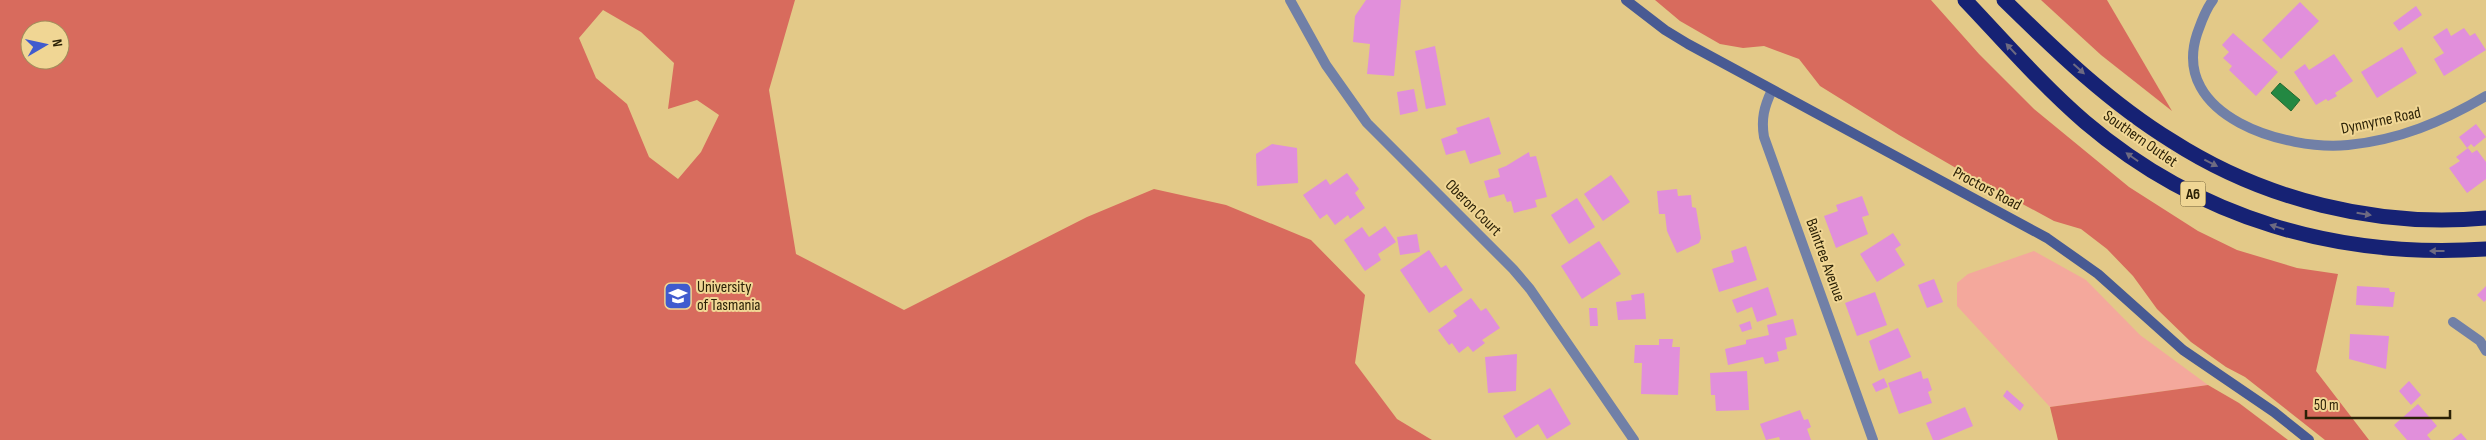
<svg xmlns="http://www.w3.org/2000/svg" width="2486" height="440" font-family="'Sofia Sans Condensed',sans-serif">
  <style>
    .green { fill: #f4a89c }
    .forest { fill: #d86b5d; fill-rule: evenodd }
    .water { fill: #238842; stroke: #256930 }
    .building { fill: #e18fdb }
    .lines { fill: none; stroke-linecap: round; stroke-linejoin: round }
    .street { stroke: #7180a7; stroke-width: 10 }
    .secondary { stroke: #485a93; stroke-width: 10 }
    .highway { stroke: #162274; stroke-width: 15 }
    .oneway { fill: #6d6a81 }
    .labels { text-anchor: middle; dominant-baseline: central; stroke-width: 4; stroke-linejoin: round; paint-order: stroke }
    .shield { fill: #f0d694; stroke: #665731; stroke-width: 1 }
    .shield-label { font-size: 15px; font-weight: bold; fill: #2b2106 }
    .street-label { font-size: 16px; fill: #2b2106; stroke: #f0d694 }
    .poi-label { font-size: 16px; fill: #2b2106; stroke: #f0d694; text-anchor: start }
  </style>
  <rect width="100%" height="100%" fill="#e3c988"/>
  <path class="green" d="M2034 251 2086 280 2140 335 2208 385 2050 407 1957 306V283L1968 274Z"/>
  <g class="forest">
    <path d="M0 0H795L769 90 796 254 904 310 1087 217 1154 189 1226 205 1311 240 1365 295 1355 363 1397 419 1432 440H0ZM603 10 641 32 674 63 668 109 697 100 719 115 701 152 678 179 649 157 627 104 596 78 579 38ZM30 30H60V60H30Z"/>
    <path d="M1655 0H1931L1979 54 2034 109 2129 187 2198 231 2237 250 2297 268 2338 274 2316 371 2369 440H2325L2245 377 2226 367 2191 342 2157 309 2133 276 2107 249 2081 229 2054 221 1956 168 1899 135 1820 86 1799 59 1764 46 1743 48 1720 44 1680 21Z"/>
    <path d="M2041 0H2107L2172 111 2101 55Z"/>
    <path d="M2208 385 2239 403 2288 440H2058L2050 407Z"/>
  </g>
  <path class="water" d="M2280 83 2300 100 2291 111 2271 93Z"/>
  <g class="building">
    <path d="M1366 0H1401L1394 76 1367 74 1370 44 1353 42 1355 16Z"/>
    <path d="M2300 2 2319 21 2281 59 2262 40Z"/>
    <path d="M2416 6 2422 15 2399 31 2393 23Z"/>
    <path d="M2447 28 2451 36 2464 28 2470 36 2475 33 2486 50 2444 76 2434 59 2444 53 2433 37Z"/>
    <path d="M2233 33 2278 72 2256 96 2229 70 2232 66 2223 58 2229 52 2222 45Z"/>
    <path d="M1435 46 1446 105 1426 109 1415 51Z"/>
    <path d="M2402 47 2417 73 2377 98 2361 72Z"/>
    <path d="M2334 54 2353 81 2335 93 2337 96 2328 101 2326 99 2316 105 2294 72 2305 64 2309 70Z"/>
    <path d="M1414 89 1418 111 1400 115 1397 92Z"/>
    <path d="M1489 117 1501 154 1470 164 1465 150 1446 155 1441 139 1458 133 1456 128Z"/>
    <path d="M2476 124 2486 137 2474 147 2471 144 2467 148 2459 137Z"/>
    <path d="M1272 144 1297 148 1298 183 1257 186 1256 154Z"/>
    <path d="M2468 148 2472 153 2477 150 2486 162V179L2467 193 2449 168 2460 161 2456 157Z"/>
    <path d="M1529 152 1530 157 1536 156 1547 197 1535 200 1537 207 1514 213 1511 201 1507 202 1504 194 1489 198 1484 181 1500 177 1498 169 1506 166Z"/>
    <path d="M1347 173 1359 189 1355 193 1365 208 1350 219 1348 215 1335 225 1327 214 1320 219 1303 195 1326 179 1330 185Z"/>
    <path d="M1611 175 1630 202 1603 221 1584 194Z"/>
    <path d="M1677 189 1678 196 1691 195 1692 207 1696 208 1701 238 1699 243 1677 253 1667 231 1665 214H1659L1657 191Z"/>
    <path d="M1862 196 1869 215 1862 217 1868 234 1836 248 1824 216 1838 211 1836 205Z"/>
    <path d="M1577 198 1595 227 1569 244 1551 215Z"/>
    <path d="M1385 226 1396 242 1378 254 1381 260 1365 271 1344 240 1362 227 1369 237Z"/>
    <path d="M1893 233 1901 245 1895 249 1905 265 1877 282 1860 254Z"/>
    <path d="M1417 234 1420 252 1400 255 1397 237Z"/>
    <path d="M1599 241 1621 274 1582 299 1561 266Z"/>
    <path d="M1746 246 1757 280 1719 292 1712 269 1734 262 1731 251Z"/>
    <path d="M1429 250 1441 268 1446 265 1463 290 1429 313 1400 270Z"/>
    <path d="M1934 279 1943 302 1927 308 1918 285Z"/>
    <path d="M2357 286 2389 288 2390 292H2395L2393 307 2356 305Z"/>
    <path d="M2486 286V300L2484 302 2477 295Z"/>
    <path d="M1768 287 1777 315 1757 322 1752 307 1737 313 1732 300Z"/>
    <path d="M1875 292 1887 325 1857 336 1845 303Z"/>
    <path d="M1644 293 1646 319 1618 320 1616 302 1632 300 1631 295Z"/>
    <path d="M1471 298 1481 311 1486 308 1500 328 1482 340 1485 343 1473 352 1468 346 1459 353 1452 343 1449 345 1438 330 1457 316 1453 311Z"/>
    <path d="M1589 308H1597L1598 326H1590Z"/>
    <path d="M1793 319 1797 335 1785 338 1787 349 1777 352 1779 361 1765 364 1763 357 1728 365 1725 349 1746 344V340L1769 335 1767 325Z"/>
    <path d="M1750 321 1752 329 1742 332 1739 325Z"/>
    <path d="M1898 328 1911 357 1879 371 1869 341Z"/>
    <path d="M2350 334 2389 336 2386 369 2349 359Z"/>
    <path d="M1659 339H1673L1672 347H1680L1678 395 1641 394 1642 363H1634L1635 345H1659Z"/>
    <path d="M1517 354 1516 391 1488 393 1485 357Z"/>
    <path d="M1747 371 1749 410 1716 411 1715 395H1711L1710 373Z"/>
    <path d="M1921 371 1923 379 1928 378 1932 390 1928 392 1932 403 1899 414 1888 383Z"/>
    <path d="M1884 378 1888 387 1876 392 1872 384Z"/>
    <path d="M2409 381 2421 395 2411 405 2399 391Z"/>
    <path d="M1550 388 1571 424 1547 439 1538 424 1516 438 1503 416Z"/>
    <path d="M2007 390 2024 405 2020 411 2003 396Z"/>
    <path d="M2418 404 2437 426 2427 435 2431 440H2407L2394 425Z"/>
    <path d="M1965 407 1973 426 1939 440H1933L1926 423Z"/>
    <path d="M1800 410 1804 420 1808 419 1811 427 1807 429 1811 440H1780L1779 437 1766 440 1760 424Z"/>
    <path d="M2461 433 2467 440H2452Z"/>
  </g>
  <g class="lines">
    <g class="street">
      <path d="M1290 0 1326 65 1367 123 1513 269 1530 289 1634 440"/>
      <path d="M2213 0C2205 10 2201 23 2197 34 2170 117 2287 151 2348 145 2399 140 2442 122 2486 96"/>
      <path d="M1772 90C1764 107 1761 119 1764 137L1873 440"/>
      <path d="M2453 322 2480 341 2486 351"/>
    </g>
    <path class="secondary" d="M1626 0 1665 30 1688 44 2047 238 2098 274 2183 350 2274 412 2309 440"/>
    <g class="highway">
      <path d="M1965 0C2004 41 2042 85 2085 122 2199 219 2338 259 2486 249"/>
      <path d="M2004 0C2056 51 2110 103 2172 141 2264 200 2377 228 2486 218"/>
    </g>
  </g>
  <defs><path id="oneway-solid" d="M-6-.8H1V-3.2L6.5 0L1 3.2V.8H-6Z" transform="scale(1.25)"/></defs>
  <g class="oneway">
    <use href="#oneway-solid" transform="translate(2011 49) rotate(-133)"/>
    <use href="#oneway-solid" transform="translate(2079 69) rotate(42)"/>
    <use href="#oneway-solid" transform="translate(2132 157) rotate(-145)"/>
    <use href="#oneway-solid" transform="translate(2211 163) rotate(27)"/>
    <use href="#oneway-solid" transform="translate(2364 214) rotate(9)"/>
    <use href="#oneway-solid" transform="translate(2277 227) rotate(-163)"/>
    <use href="#oneway-solid" transform="translate(2437 251) rotate(180)"/>
  </g>
  <defs>
    <symbol id="university-square" viewBox="-11 -11 22 22"><rect x="-9" y="-9" width="18" height="18" rx="4" fill="#405bce" stroke="#f0d694"/><path d="M0-5L7-2L0 1L-7-2ZM-4 1L0 2.5L4 1V4Q0 6-4 4Z" fill="#fff"/></symbol>
  </defs>
  <g fill-rule="evenodd">
    <use href="#university-square" x="662" y="280" width="32" height="32"/>
  </g>
  <g class="labels">
    <rect class="shield" x="2180.5" y="181.5" width="25" height="25" rx="4"/>
    <g class="shield-label">
      <text x="2193" y="194">A6</text>
    </g>
    <g class="street-label">
      <text transform="translate(2381 121) rotate(-12)">Dynnyrne Road</text>
      <text transform="translate(2140 139) rotate(35)">Southern Outlet</text>
      <text transform="translate(1987 189) rotate(28)">Proctors Road</text>
      <text transform="translate(1473 208) rotate(45)">Oberon Court</text>
      <text transform="translate(1825 260) rotate(70)">Baintree Avenue</text>
    </g>
    <g class="poi-label">
      <text x="697" y="287">University<tspan x="697" dy="18">of Tasmania</tspan></text>
    </g>
  </g>
  <g transform="translate(45 45) rotate(81)"><circle r="24" fill="#f0d694" stroke="#a18e5b"/>
  <path d="M0-4L9 19L0 12L-9 19Z" fill="#405bce"/>
  <text y="-8" font-size="14" font-weight="bold" text-anchor="middle" fill="#2b2106">N</text>
  </g>
  <path d="M2306 410v8h144v-8" fill="none" stroke="#2b2106" stroke-width="2.5"/>
  <text x="2314" y="410" font-size="15" fill="#2b2106" stroke="#f0d694" stroke-width="4" paint-order="stroke">50 m</text>
</svg>
